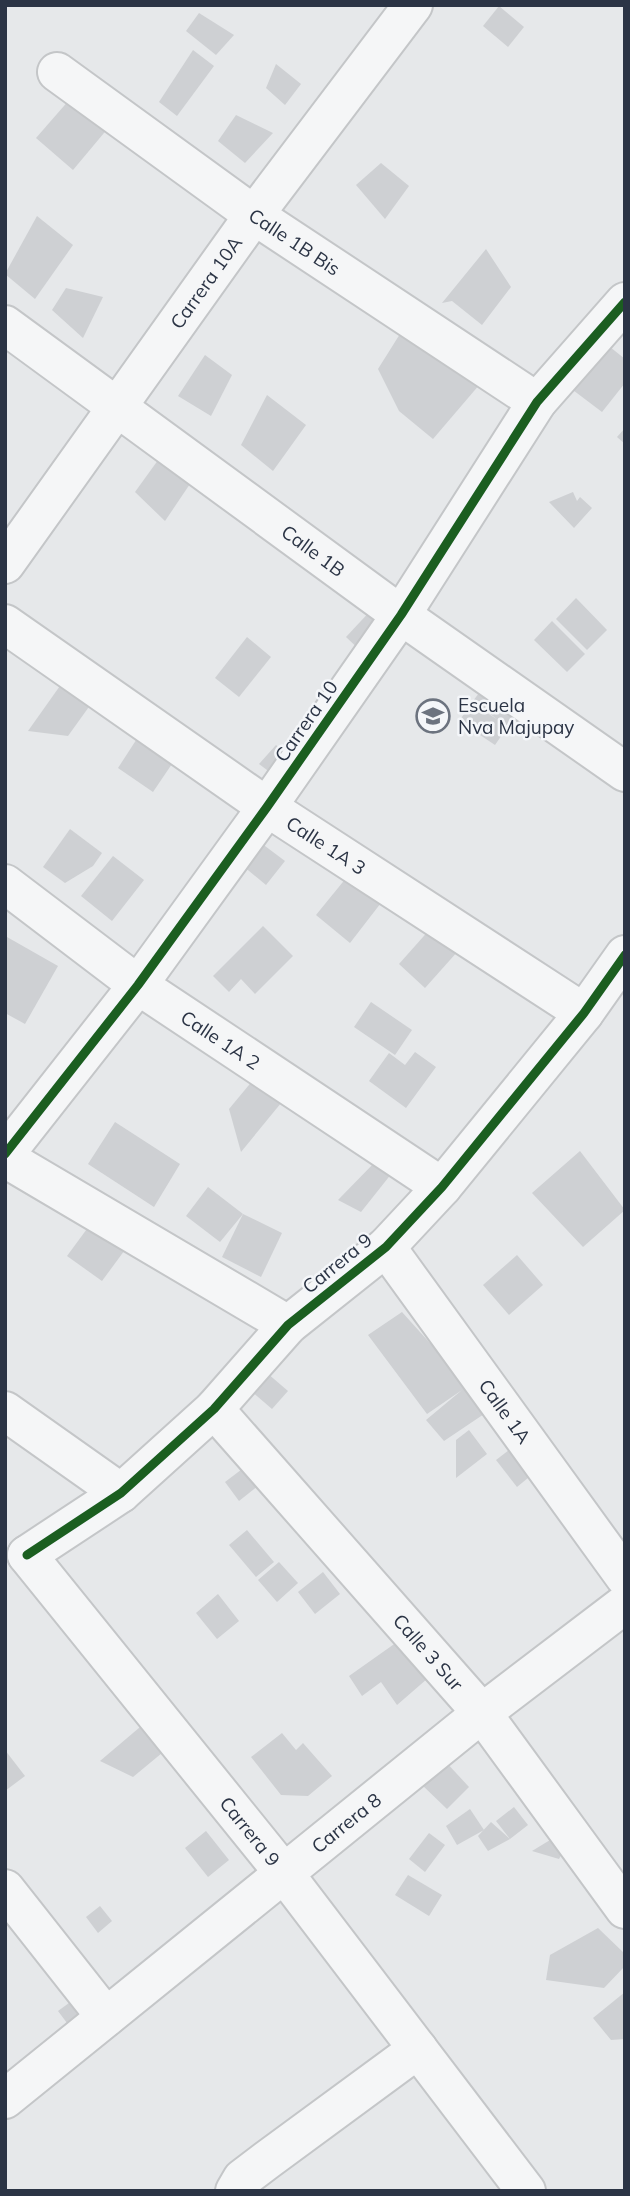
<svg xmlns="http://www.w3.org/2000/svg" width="630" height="2196" font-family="Mulish,sans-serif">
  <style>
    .building { fill: #ced0d3 }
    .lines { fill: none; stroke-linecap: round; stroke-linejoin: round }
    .minor-casing { stroke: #c4c6c8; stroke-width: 42 }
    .minor { stroke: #f5f6f7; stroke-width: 38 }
    .cycleway-casing { stroke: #f4f6f9; stroke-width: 13 }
    .cycleway { stroke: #1b5e20; stroke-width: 9 }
    .labels { text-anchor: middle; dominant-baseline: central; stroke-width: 5; stroke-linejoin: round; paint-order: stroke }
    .street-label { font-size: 19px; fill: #2b3445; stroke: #f4f6f9 }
    .poi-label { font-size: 19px; fill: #2b3445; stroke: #f4f6f9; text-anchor: start }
  </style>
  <rect width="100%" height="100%" fill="#e6e8ea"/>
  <g class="building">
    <path d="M499 6 524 27 508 47 483 26Z"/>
    <path d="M199 13 234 35 216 55 186 31Z"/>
    <path d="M193 50 214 66 177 116 159 102Z"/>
    <path d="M276 64 301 84 285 105 266 88Z"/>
    <path d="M77 91 114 121 73 170 36 138Z"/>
    <path d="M236 115 273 133 245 163 218 141Z"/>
    <path d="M381 163 409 186 385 219 356 185Z"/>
    <path d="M37 216 73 245 35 299 5 274Z"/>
    <path d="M486 249 511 287 482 325 452 301 442 303Z"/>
    <path d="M66 288 103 297 83 338 52 310Z"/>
    <path d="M405 326 480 384 433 439 399 411 378 369Z"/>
    <path d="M600 339 625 359V383L602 412 565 384Z"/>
    <path d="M205 355 232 375 211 416 178 396Z"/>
    <path d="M267 395 306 425 273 471 241 445Z"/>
    <path d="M625 428V444L617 437Z"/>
    <path d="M161 456 194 478 165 521 135 492Z"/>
    <path d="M573 492 577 501 580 497 592 508 574 528 549 502Z"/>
    <path d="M576 598 607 630 587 650 556 619Z"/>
    <path d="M374 607 390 622 363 653 346 637Z"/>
    <path d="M552 621 585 654 567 672 534 640Z"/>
    <path d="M247 637 271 657 239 697 215 678Z"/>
    <path d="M67 676 96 697 68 736 28 731Z"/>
    <path d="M488 681 522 706 495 745 459 721 472 703 498 720 473 701Z"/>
    <path d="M142 731 178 755 153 792 118 768Z"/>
    <path d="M276 745 291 758 275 776 259 764Z"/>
    <path d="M70 829 102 853 93 866 65 883 43 867Z"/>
    <path d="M261 843 285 861 266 885 243 866Z"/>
    <path d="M113 856 144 880 112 921 81 896Z"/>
    <path d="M351 872 384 899 350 943 316 915Z"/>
    <path d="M263 926 293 956 255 994 241 979 229 992 213 976Z"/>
    <path d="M431 928 458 951 425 988 399 964Z"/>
    <path d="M7 937 58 966 25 1024 5 1013Z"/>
    <path d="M371 1002 412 1030 395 1055 354 1027Z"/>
    <path d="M415 1052 436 1067 406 1108 369 1081 389 1053 405 1065Z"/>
    <path d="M258 1074 286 1097 241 1152 229 1109Z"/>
    <path d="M115 1122 180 1164 154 1207 88 1164Z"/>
    <path d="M580 1151 625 1210 583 1247 532 1193Z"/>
    <path d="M377 1160 392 1173 361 1212 338 1200Z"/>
    <path d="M208 1187 243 1214 220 1242 186 1216Z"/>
    <path d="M243 1214 282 1233 261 1277 222 1257Z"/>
    <path d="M95 1218 130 1243 102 1281 67 1256Z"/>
    <path d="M517 1255 543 1285 509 1315 483 1285Z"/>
    <path d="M402 1312 490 1410 444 1441 426 1420 462 1390 427 1414 368 1335Z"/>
    <path d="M260 1367 288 1391 272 1409 244 1385Z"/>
    <path d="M469 1430 487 1454 456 1478V1440Z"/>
    <path d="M513 1447 534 1473 517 1487 496 1460Z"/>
    <path d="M254 1460 268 1478 239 1501 225 1482Z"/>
    <path d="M247 1530 274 1562 256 1577 229 1545Z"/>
    <path d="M279 1562 298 1583 277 1602 258 1580Z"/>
    <path d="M323 1572 340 1594 315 1614 298 1592Z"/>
    <path d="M218 1594 239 1621 217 1639 196 1613Z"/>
    <path d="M407 1635 435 1672 397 1705 381 1682 362 1696 349 1676Z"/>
    <path d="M146 1722 168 1748 133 1777 100 1761Z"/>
    <path d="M282 1733 296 1750 303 1743 332 1776 308 1796 281 1795 251 1757Z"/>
    <path d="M5 1750 25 1776 5 1791Z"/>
    <path d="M444 1760 469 1787 447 1809 420 1783Z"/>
    <path d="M514 1807 528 1825 510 1839 488 1851 478 1836 491 1822 510 1839 496 1821Z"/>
    <path d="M470 1809 484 1830 457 1845 446 1826Z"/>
    <path d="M206 1831 229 1860 208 1877 185 1848Z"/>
    <path d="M429 1833 445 1845 425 1872 409 1859Z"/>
    <path d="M555 1837 564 1850 559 1859 532 1851Z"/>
    <path d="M408 1875 442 1895 429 1916 395 1895Z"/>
    <path d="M100 1906 112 1921 98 1933 86 1917Z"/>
    <path d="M598 1928 625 1954V1966L604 1988 546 1980 550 1955Z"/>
    <path d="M625 1992V2039L611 2040 593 2018Z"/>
    <path d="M80 1995 95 2014 73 2031 58 2011Z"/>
  </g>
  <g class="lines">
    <defs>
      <g id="minor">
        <path id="s1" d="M57 72 254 215 537 402"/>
        <path id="s2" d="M5 325 401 615 625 772"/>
        <path id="s3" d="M5 564 254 215 413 5"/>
        <path id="s4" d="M5 624 267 807 584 1013"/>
        <path id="s5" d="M5 884 138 985 442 1187"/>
        <path d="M5 1154 138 985 267 807 401 615 537 402 625 302"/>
        <path d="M5 1158 288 1325"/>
        <path id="s6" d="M386 1247 625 1577"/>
        <path id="s7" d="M214 1409 482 1713 625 1909"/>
        <path d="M5 1411 121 1493"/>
        <path d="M27 1555 121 1493 214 1409 288 1325 386 1247 442 1187 584 1013 625 955"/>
        <path id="s8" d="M27 1555 283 1872 526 2191"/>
        <path d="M5 1889 106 2017"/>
        <path id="s9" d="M5 2099 482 1713 625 1604"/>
        <path d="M235 2191 242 2179 267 2160 418 2049"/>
      </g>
    </defs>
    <use href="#minor" class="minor-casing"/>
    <use href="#minor" class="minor"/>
    <defs>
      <g id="cycleway">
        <path d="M5 1154 138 985 267 807 401 615 537 402 625 302"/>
        <path d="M27 1555 121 1493 214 1409 288 1325 386 1247 442 1187 584 1013 625 955"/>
      </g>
    </defs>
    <use href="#cycleway" class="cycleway-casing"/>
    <use href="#cycleway" class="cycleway"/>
  </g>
  <defs>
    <symbol id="school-ring" viewBox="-11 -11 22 22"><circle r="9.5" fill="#f4f6f9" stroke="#6c737f" stroke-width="1.5"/><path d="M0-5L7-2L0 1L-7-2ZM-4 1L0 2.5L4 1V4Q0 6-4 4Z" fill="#6c737f"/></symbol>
  </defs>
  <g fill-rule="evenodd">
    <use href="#school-ring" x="414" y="697" width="38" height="38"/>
  </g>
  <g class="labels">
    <g class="street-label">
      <text stroke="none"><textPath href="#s1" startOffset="292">Calle 1B Bis</textPath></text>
      <text stroke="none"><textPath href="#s3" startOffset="346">Carrera 10A</textPath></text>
      <text stroke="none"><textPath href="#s2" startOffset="382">Calle 1B</textPath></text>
      <text transform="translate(306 721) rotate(-55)">Carrera 10</text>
      <text stroke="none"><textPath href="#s4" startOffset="390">Calle 1A 3</textPath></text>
      <text stroke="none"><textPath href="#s5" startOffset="266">Calle 1A 2</textPath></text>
      <text transform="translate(337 1263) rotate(-39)">Carrera 9</text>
      <text stroke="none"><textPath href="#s6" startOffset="203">Calle 1A</textPath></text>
      <text stroke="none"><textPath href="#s7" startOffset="324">Calle 3 Sur</textPath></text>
      <text stroke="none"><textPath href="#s9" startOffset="439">Carrera 8</textPath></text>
      <text stroke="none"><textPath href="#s8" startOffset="355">Carrera 9</textPath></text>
    </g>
    <g class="poi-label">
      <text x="458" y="705">Escuela<tspan x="458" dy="22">Nva Majupay</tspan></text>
    </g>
  </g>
  <rect width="630" height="2196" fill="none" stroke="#2b3445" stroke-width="14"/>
</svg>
